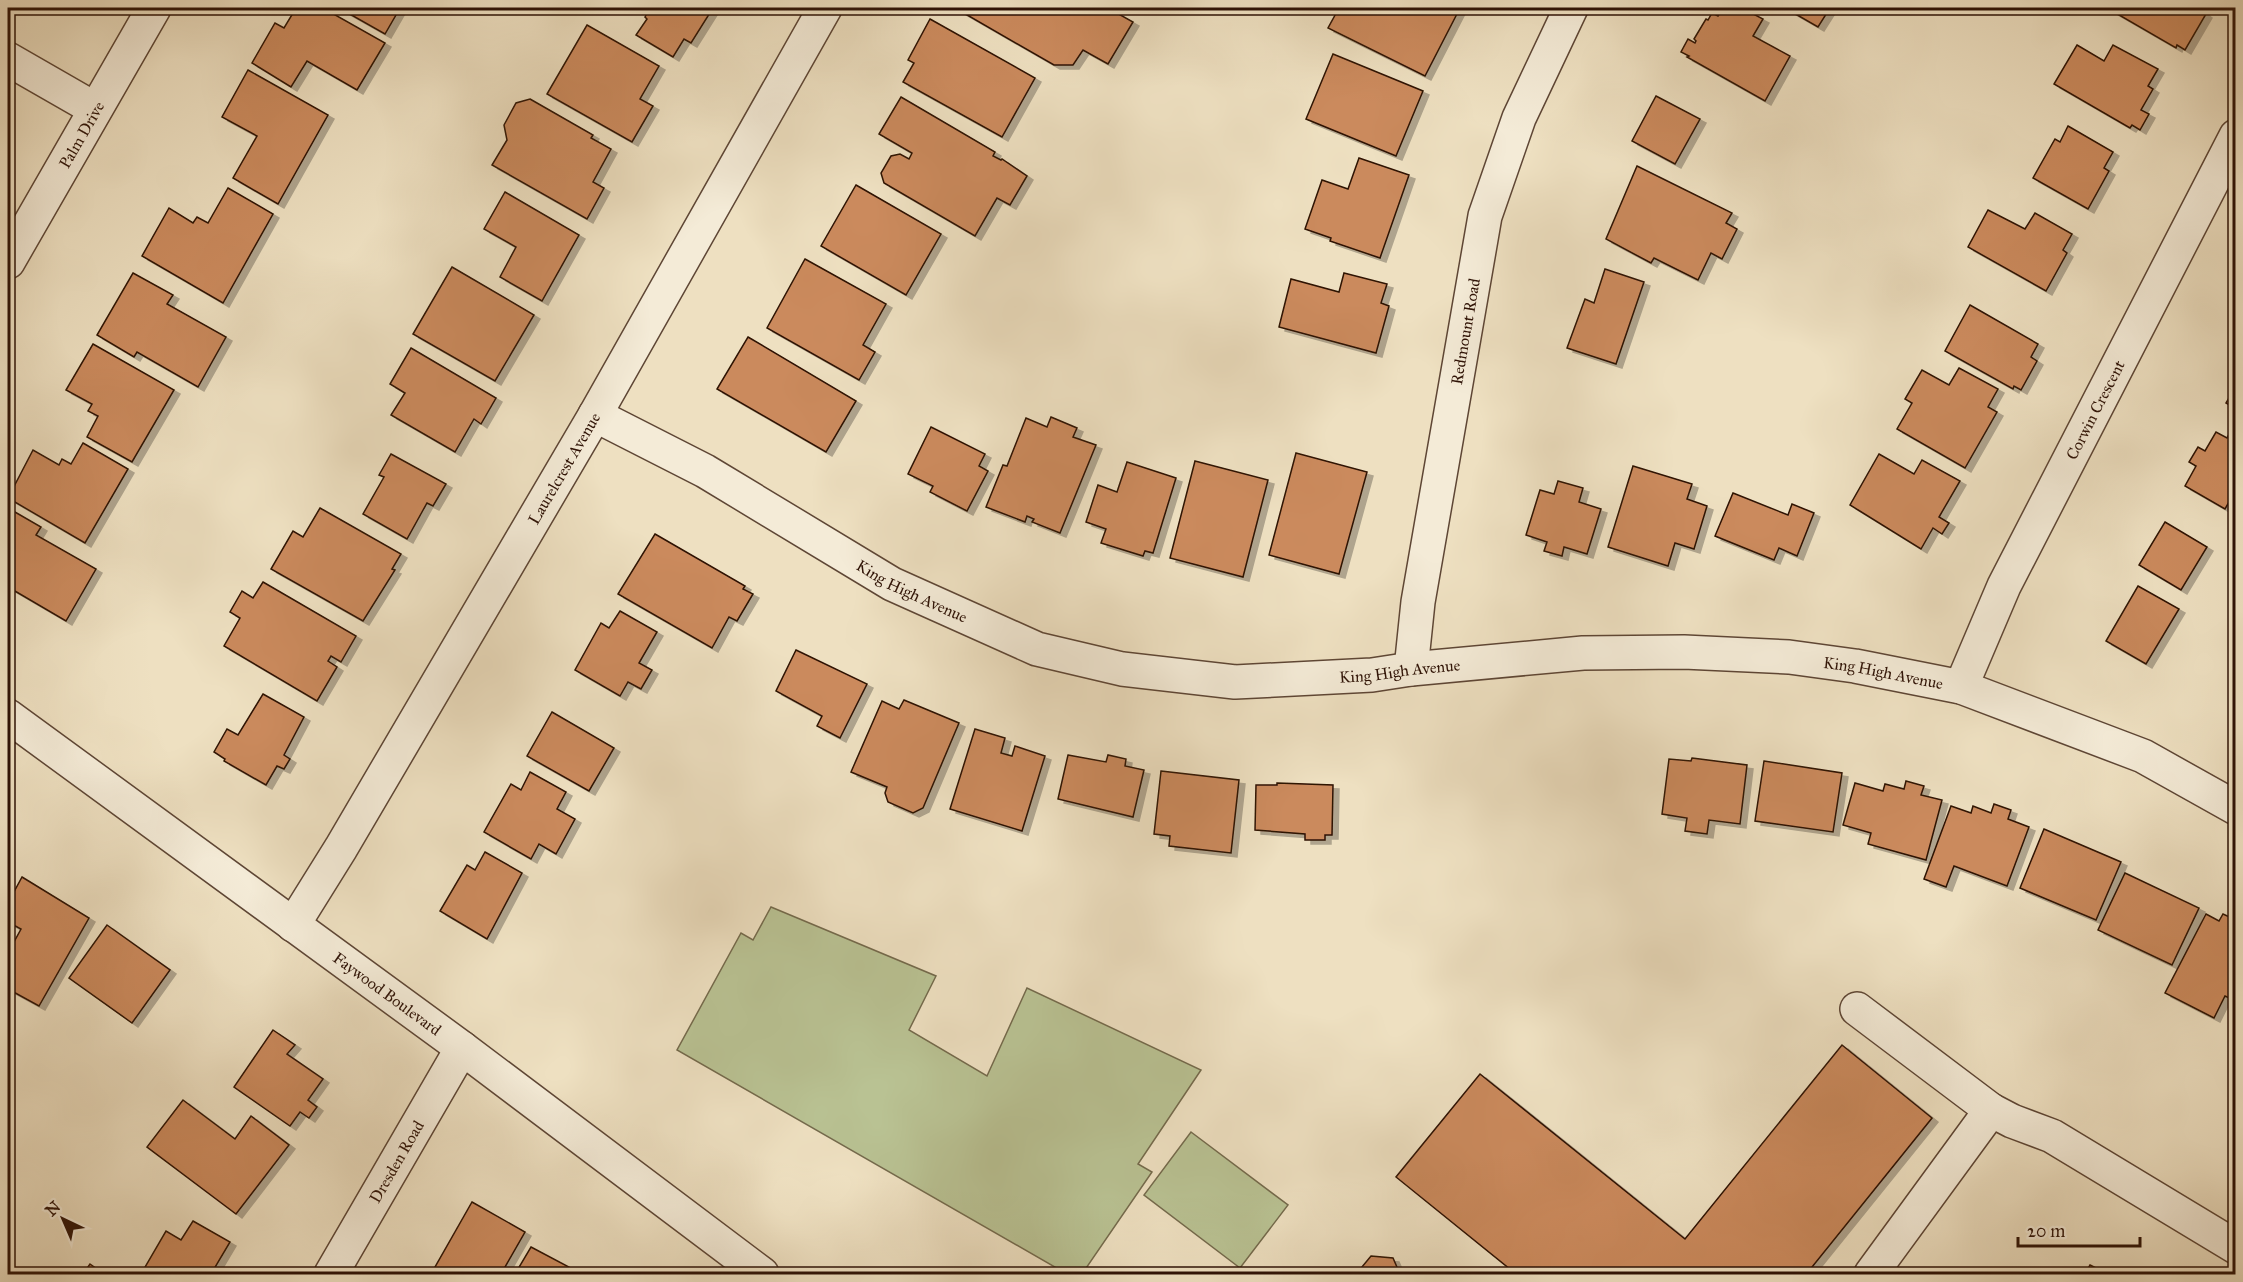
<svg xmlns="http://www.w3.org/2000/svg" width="2243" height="1282" font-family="'IM FELL Great Primer',serif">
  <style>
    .green { fill: #b9c293; stroke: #746a4c; stroke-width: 1.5 }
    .building { fill: #cb8a5d; stroke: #2e1206; stroke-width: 1.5; filter: url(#shadow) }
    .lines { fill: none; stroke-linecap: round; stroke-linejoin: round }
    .minor-casing { stroke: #5e4635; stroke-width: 36 }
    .minor { stroke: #f4ebd7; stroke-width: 33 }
    .labels { text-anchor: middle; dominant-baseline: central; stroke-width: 6; stroke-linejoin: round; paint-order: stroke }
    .street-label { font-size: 16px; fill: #2e1206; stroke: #f4ebd7 }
  </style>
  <defs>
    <filter id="shadow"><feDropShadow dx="6" dy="4" stdDeviation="0" flood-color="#0004"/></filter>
  </defs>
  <rect width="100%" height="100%" fill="#eee0c1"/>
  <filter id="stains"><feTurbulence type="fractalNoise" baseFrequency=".00333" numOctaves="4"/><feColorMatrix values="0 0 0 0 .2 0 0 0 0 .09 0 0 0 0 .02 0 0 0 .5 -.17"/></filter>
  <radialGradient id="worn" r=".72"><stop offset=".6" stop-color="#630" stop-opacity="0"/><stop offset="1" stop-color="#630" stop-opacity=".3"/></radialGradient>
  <g class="green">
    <path d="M771 907 936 976 909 1030 987 1076 1027 988 1201 1070 1138 1164 1152 1172 1082 1274H1067L677 1050 741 933 753 940Z"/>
    <path d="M1191 1132 1288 1205 1240 1268 1144 1195Z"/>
  </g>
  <g class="building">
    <path d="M296 8H323L385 43 357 90 307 61 291 87 252 63 275 23 284 28Z"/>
    <path d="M339 8H400L385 34Z"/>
    <path d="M650 8H713L691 43 684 39 673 57 636 35 647 19 645 17Z"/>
    <path d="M955 8H1108L1133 22 1108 64 1083 50 1073 65H1054Z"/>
    <path d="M1339 8H1460L1425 76 1328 28Z"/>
    <path d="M1723 8H1742L1763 19 1753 36 1790 56 1765 101 1687 57 1689 56 1681 52 1688 39 1695 43 1696 41 1694 39 1706 19 1708 20 1712 13 1718 16Z"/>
    <path d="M1785 8H1830L1818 27Z"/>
    <path d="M2107 8H2198L2206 14 2185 50 2177 45 2176 48Z"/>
    <path d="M930 19 1035 78 1002 137 903 82 914 63 908 60Z"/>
    <path d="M587 25 659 66 640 99 653 106 632 142 547 94Z"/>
    <path d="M2077 45 2104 61 2113 45 2158 69 2148 86 2153 89 2141 110 2149 114 2140 130 2132 125 2130 128 2054 84Z"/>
    <path d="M1333 54 1423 91 1396 156 1306 119Z"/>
    <path d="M248 70 328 115 278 204 233 178 257 136 222 117Z"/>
    <path d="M1656 96 1700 119 1675 164 1632 141Z"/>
    <path d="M901 97 995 152 993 156 1001 160 1002 159 1027 176 1010 205 997 198 975 236 884 183 881 173 891 156 900 154 909 159 912 153 879 134Z"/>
    <path d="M530 99 593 135 591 138 611 149 593 182 604 188 587 219 492 165 507 140 504 125 516 103Z"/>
    <path d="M2068 126 2113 152 2104 168 2109 171 2088 209 2033 178 2055 139 2060 142Z"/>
    <path d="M1359 158 1409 175 1380 258 1330 241 1331 238 1305 229 1322 180 1348 189Z"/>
    <path d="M1637 166 1732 213 1726 223 1737 229 1722 259 1711 253 1698 280 1654 258 1651 263 1606 239Z"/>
    <path d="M856 185 941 234 906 295 821 246Z"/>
    <path d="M228 188 273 214 223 303 142 256 169 208 193 223 197 217 208 223Z"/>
    <path d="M505 192 579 235 542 301 500 277 516 247 484 229Z"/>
    <path d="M1988 210 2025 229 2035 213 2072 234 2063 250 2067 253 2046 291 1968 247Z"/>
    <path d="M805 259 886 304 863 345 875 352 859 380 767 328Z"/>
    <path d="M452 267 534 315 495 381 413 334Z"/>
    <path d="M1605 269 1644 282 1616 364 1567 348 1585 299 1594 303Z"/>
    <path d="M133 273 173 295 167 304 226 337 198 387 137 352 134 357 97 335Z"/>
    <path d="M1344 273 1387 284 1381 303 1389 306 1376 353 1279 327 1291 279 1339 292Z"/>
    <path d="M1970 305 2038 344 2031 357 2037 361 2021 390 2014 386 2013 389 1945 351Z"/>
    <path d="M748 337 856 401 826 452 717 389Z"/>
    <path d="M93 344 174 390 132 462 87 437 98 416 88 411 92 404 66 390Z"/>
    <path d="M411 348 496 398 481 424 474 419 455 452 391 415 405 393 390 384Z"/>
    <path d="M1959 368 1998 389 1988 407 1997 412 1965 468 1897 429 1912 403 1905 399 1922 370 1949 385Z"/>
    <path d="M2236 386V409L2226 403Z"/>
    <path d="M1051 417 1077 428 1073 437 1096 445 1060 533 1032 522 1034 519 1027 516 1025 522 986 507 1003 465 1007 466 1026 418 1047 427Z"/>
    <path d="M2235 422 2236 490 2225 509 2185 486 2196 466 2189 462 2198 447 2205 451 2216 432 2227 438Z"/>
    <path d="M931 427 985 454 979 466 988 471 967 511 930 492 933 486 908 474Z"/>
    <path d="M83 443 128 469 85 543 8 498 33 450 59 465 62 459 71 464Z"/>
    <path d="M1296 453 1367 472 1339 574 1269 555Z"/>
    <path d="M391 454 446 484 433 506 427 503 407 539 363 514 384 477 379 475Z"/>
    <path d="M1879 454 1914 474 1922 460 1960 481 1939 517 1949 523 1942 534 1933 528 1921 549 1850 505Z"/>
    <path d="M1195 461 1268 480 1243 577 1170 558Z"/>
    <path d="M1127 462 1176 478 1153 553 1145 551 1143 556 1101 543 1106 529 1086 522 1098 485 1117 492Z"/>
    <path d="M1633 466 1692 484 1687 499 1707 506 1694 549 1675 543 1668 566 1608 547Z"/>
    <path d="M1558 481 1583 488 1579 502 1601 509 1587 554 1564 547 1562 556 1544 551 1547 542 1526 535 1540 490 1554 494Z"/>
    <path d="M1733 493 1788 515 1792 504 1814 513 1797 556 1779 548 1774 560 1715 536Z"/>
    <path d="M8 508 41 527 36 535 96 569 66 621 8 587Z"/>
    <path d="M320 508 401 554 392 569 395 570 363 621 271 569 293 531 303 537Z"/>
    <path d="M2165 522 2207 547 2181 590 2139 565Z"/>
    <path d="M655 534 745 586 743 589 753 594 737 621 729 617 712 648 618 594Z"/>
    <path d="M263 582 356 636 341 662 331 656 328 661 337 667 317 701 224 646 240 618 230 612 242 591 253 598Z"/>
    <path d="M2138 586 2179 609 2146 664 2106 641Z"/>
    <path d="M620 611 657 632 639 663 652 670 641 689 628 682 620 696 575 670 601 623 609 628Z"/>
    <path d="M796 650 867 684 840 738 817 726 822 716 776 691Z"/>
    <path d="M263 694 304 717 284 755 290 759 284 769 277 766 266 785 224 761 225 759 214 752 227 729 238 735Z"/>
    <path d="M904 700 959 723 923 808 913 813 888 802 885 793 887 787 851 772 882 701 899 709Z"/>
    <path d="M552 712 614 748 589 791 527 756Z"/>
    <path d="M975 729 1005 738 1001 753 1012 756 1015 746 1045 756 1022 831 950 809Z"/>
    <path d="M1068 755 1106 762 1108 755 1126 759 1125 766 1144 770 1133 817 1058 799Z"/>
    <path d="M1692 758 1747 765 1740 824 1709 820 1707 834 1685 831 1687 818 1662 814 1669 759 1691 761Z"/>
    <path d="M1764 761 1842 773 1833 832 1755 821Z"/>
    <path d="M1161 771 1239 780 1231 853 1169 846 1170 836 1154 834Z"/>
    <path d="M530 772 566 792 557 809 575 819 556 854 539 844 531 859 484 832 511 784 521 790Z"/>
    <path d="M1906 781 1924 786 1921 795 1942 800 1926 860 1868 844 1871 833 1843 825 1855 783 1883 791 1885 784 1904 789Z"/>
    <path d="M1277 783 1333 785 1332 835H1325V840H1305V834L1255 830 1256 785H1277Z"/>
    <path d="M1994 804 2011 810 2008 819 2029 827 2007 886 1954 866 1946 887 1924 879 1951 806 1971 813 1973 806 1991 813Z"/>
    <path d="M2044 829 2121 862 2096 920 2020 888Z"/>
    <path d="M485 852 522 873 487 939 440 911 467 865 475 870Z"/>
    <path d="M2125 873 2199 908 2172 965 2098 930Z"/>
    <path d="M22 877 89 918 39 1006 8 989V953L21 929 8 922V903Z"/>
    <path d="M2206 914 2219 921 2223 914 2236 920V1001L2225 996 2214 1018 2165 993Z"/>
    <path d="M107 925 170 970 132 1023 69 978Z"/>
    <path d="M273 1030 295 1045 287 1054 323 1079 308 1100 317 1107 309 1118 300 1112 290 1126 234 1087Z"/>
    <path d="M1842 1045 1932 1118 1808 1272 1812 1274H1516L1396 1177 1480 1074 1685 1239Z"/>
    <path d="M183 1100 235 1139 251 1116 289 1145 236 1214 147 1147Z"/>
    <path d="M472 1202 525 1232 501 1274H431Z"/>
    <path d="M193 1221 230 1242 211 1274H141L166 1231 181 1240Z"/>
    <path d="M531 1247 582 1274H515Z"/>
    <path d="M1371 1256 1393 1258 1400 1274H1331L1335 1270 1357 1273Z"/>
    <path d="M90 1264 104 1274H83Z"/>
    <path d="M2090 1265 2108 1274H2085Z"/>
  </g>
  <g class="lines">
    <defs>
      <g id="minor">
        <path d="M8 59 95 109"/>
        <path id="s1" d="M8 262 154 8"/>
        <path id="s2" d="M595 415 705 471 892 584 1037 649 1122 669 1235 682 1372 675 1411 669 1583 653 1684 652 1789 657 1855 666 1961 687 2143 756 2236 808"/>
        <path id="s3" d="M1411 669 1418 602 1485 216 1519 118 1571 8"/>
        <path id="s4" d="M1961 687 2004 586 2236 136"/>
        <path id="s5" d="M8 716 462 1048 762 1274"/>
        <path id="s6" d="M293 925 341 848 595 415 825 8"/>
        <path d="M1857 1009 1991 1110"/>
        <path id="s7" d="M331 1274 462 1048"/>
        <path d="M1871 1274 1991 1110 2012 1121 2052 1136 2236 1247"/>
      </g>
    </defs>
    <use href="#minor" class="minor-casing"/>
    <use href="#minor" class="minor"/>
  </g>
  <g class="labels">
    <g class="street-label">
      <text stroke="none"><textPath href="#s1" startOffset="147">Palm Drive</textPath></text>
      <text stroke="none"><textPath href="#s3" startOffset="342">Redmount Road</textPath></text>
      <text stroke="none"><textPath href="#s4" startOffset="308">Corwin Crescent</textPath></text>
      <text stroke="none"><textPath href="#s6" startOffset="531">Laurelcrest Avenue</textPath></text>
      <text stroke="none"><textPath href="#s2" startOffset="363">King High Avenue</textPath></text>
      <text stroke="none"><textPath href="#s2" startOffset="867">King High Avenue</textPath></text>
      <text stroke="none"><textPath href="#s2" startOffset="1353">King High Avenue</textPath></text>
      <text stroke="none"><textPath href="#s5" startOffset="470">Faywood Boulevard</textPath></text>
      <text stroke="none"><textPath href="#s7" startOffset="130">Dresden Road</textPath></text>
    </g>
  </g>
  <rect width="2243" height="1282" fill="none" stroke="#eee0c1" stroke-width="30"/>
  <rect x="9" y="9" width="2225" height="1264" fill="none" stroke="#2e1206" stroke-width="3"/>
  <rect x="15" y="15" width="2213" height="1252" fill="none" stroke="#2e1206" stroke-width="1.5"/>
  <g transform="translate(63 1219) rotate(316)" stroke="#f4ebd7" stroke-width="4.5" paint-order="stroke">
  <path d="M0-4.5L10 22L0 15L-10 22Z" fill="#2e1206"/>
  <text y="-9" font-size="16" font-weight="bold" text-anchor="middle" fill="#2e1206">N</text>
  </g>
  <path d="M2018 1237v9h122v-9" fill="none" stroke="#2e1206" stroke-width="3"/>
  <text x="2027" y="1237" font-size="18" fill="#2e1206" stroke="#f4ebd7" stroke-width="4.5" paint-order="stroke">20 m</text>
  <rect width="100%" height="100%" filter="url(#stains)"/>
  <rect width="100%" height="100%" fill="url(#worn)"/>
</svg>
